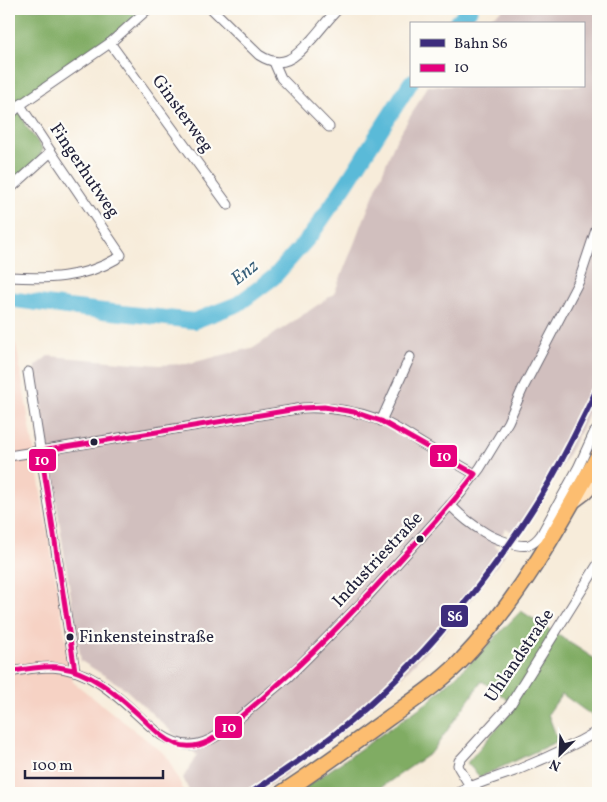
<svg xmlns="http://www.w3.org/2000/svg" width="607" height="802" font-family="Vollkorn,serif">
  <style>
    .built { fill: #f6d2c4 }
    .industrial { fill: #d1bfbe }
    .forest { fill: #80ac64; stroke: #516750 }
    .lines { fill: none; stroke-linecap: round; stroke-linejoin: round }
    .river { stroke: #5abad8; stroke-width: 16 }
    .street-casing { stroke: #6d6973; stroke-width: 11 }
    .secondary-casing { stroke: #6d6973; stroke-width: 15 }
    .primary-casing { stroke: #6d6973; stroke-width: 18 }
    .street { stroke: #fff; stroke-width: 9 }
    .secondary { stroke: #fee5c5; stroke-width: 12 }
    .primary { stroke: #fcbd6f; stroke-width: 15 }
    .bus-1-casing { stroke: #fdfcf7; stroke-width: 9 }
    .bus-1 { stroke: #e5007d; stroke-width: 5 }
    .rail-1-casing { stroke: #fdfcf7; stroke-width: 10 }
    .rail-1 { stroke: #3d2d7c; stroke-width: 6 }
    .bus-dot { fill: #22223b; stroke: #fdfcf7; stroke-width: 2 }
    .labels { text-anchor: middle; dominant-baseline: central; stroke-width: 4.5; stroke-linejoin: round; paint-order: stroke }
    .bus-label { font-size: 17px; fill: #22223b; stroke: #fdfcf7; text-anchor: start }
    .street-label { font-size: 18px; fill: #22223b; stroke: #fdfcf7 }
    .water-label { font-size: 19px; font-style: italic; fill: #385f7a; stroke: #fdfcf7 }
    .line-badge { stroke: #fdfcf7; stroke-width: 2 }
    .badge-label { font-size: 14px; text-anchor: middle; font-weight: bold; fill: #fff }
  </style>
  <rect width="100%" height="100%" fill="#fdfcf7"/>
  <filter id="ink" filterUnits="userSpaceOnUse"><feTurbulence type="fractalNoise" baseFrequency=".02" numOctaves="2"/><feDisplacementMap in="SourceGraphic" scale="10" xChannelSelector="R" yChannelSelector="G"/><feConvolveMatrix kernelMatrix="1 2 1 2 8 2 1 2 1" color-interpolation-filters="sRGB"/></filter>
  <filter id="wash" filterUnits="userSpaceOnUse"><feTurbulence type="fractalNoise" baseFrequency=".0096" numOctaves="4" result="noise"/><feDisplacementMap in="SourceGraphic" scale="20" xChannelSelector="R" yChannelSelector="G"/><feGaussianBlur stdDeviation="1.12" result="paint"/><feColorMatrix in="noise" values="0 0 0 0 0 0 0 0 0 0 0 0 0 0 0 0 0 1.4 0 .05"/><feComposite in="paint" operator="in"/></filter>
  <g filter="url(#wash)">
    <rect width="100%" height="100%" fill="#f7ecda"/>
    <path class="built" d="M9 344H16L73 682 166 755 185 793H9Z"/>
    <path class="industrial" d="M504 9H598V395L572 448 545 495 518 536 506 528 495 546 505 554 481 587 447 629 415 663 380 698 341 733 289 773 258 793H190L183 778 197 755 123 687 81 661 35 366 48 356 159 365 187 364 255 347 334 294 394 144 428 86H583V24H480Z"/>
    <g class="forest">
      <path d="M9 9H144L109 39 85 57 84 52 58 70 59 76 19 105 25 125 43 149 38 159 9 185Z"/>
      <path d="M521 611 598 661V720L562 694 548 714 558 741 480 777 467 763 515 707 508 700 482 681 432 752 373 793H297L428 702 472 661Z"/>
    </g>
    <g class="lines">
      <g class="river">
        <path d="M455 24 470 9"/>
        <path d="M9 299 67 307 194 321 238 304 274 277 311 235 346 184 411 82"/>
      </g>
    </g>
  </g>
  <g filter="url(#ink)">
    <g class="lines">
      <defs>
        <g id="street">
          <path d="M212 9 259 55C284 71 296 56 312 39 321 29 329 18 338 9"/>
          <path d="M110 43 228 205"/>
          <path d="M274 62 281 78 329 127"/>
          <path d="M20 105 51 152 121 255"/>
          <path d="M9 116 20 105 110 43 148 9"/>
          <path d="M9 190 51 152"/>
          <path d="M9 277C46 279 83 279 116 259"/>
          <path d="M28 372 75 671"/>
          <path d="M381 421 410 357"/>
          <path d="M437 452 475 474"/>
          <path d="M9 456 303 408C331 407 354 410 380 420 397 427 415 440 431 449"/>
          <path d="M450 505C460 515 472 525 484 532 493 538 518 548 529 545 534 543 538 539 541 535L578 468 594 433 598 429"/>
          <path d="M9 672C23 670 37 667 51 667 100 669 126 708 161 735 182 749 199 748 220 734L288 677 324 641 366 598 461 493 480 468 508 422 523 388 579 281 598 224"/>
          <path d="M470 786 459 768 458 765 459 761 510 705 598 564"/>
          <path d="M458 793C478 781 501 777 522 768 549 757 574 745 598 731"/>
        </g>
        <path id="secondary" d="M574 502 586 493 598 480"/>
        <path id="primary" d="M282 793C319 769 354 743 390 717 414 700 438 684 459 663 517 603 558 529 598 456"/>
      </defs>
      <use href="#street" class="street-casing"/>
      <use href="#secondary" class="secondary-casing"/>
      <use href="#primary" class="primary-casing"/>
      <use href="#street" class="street"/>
      <use href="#secondary" class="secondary"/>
      <use href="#primary" class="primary"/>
      <defs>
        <path id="bus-1" d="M9 672C25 669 41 666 58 667 90 671 115 693 138 714 150 725 161 738 176 744 187 748 199 746 209 741 220 735 230 726 239 718 251 708 262 699 274 688 316 651 355 610 393 568 421 537 450 507 475 474L381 421 354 412 324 407 303 408 41 451 75 671"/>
      </defs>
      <use href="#bus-1" class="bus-1-casing"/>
      <use href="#bus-1" class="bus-1"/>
      <defs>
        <path id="rail-1" d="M251 793C280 774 308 755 335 734 419 667 495 574 550 481 567 451 583 419 598 387"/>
      </defs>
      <use href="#rail-1" class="rail-1-casing"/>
      <use href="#rail-1" class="rail-1"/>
    </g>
  </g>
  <g class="bus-dot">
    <circle cx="94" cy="442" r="4.5"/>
    <circle cx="420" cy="539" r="4.5"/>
    <circle cx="70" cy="637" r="4.5"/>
  </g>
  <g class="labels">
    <g class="bus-label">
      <text x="79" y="637">Finkensteinstraße</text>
    </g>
    <g class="street-label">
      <text transform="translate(182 114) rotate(54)">Ginsterweg</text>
      <text transform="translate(84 171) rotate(56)">Fingerhutweg</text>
      <text transform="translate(378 560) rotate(-47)">Industriestraße</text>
      <text transform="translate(520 656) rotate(-56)">Uhlandstraße</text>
    </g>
    <g class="water-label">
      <text transform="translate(245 273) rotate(-38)">Enz</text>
    </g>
  </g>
  <g class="line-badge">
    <rect x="429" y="444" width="29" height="24" rx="5" fill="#e5007d"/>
    <rect x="28" y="448" width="29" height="24" rx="5" fill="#e5007d"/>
    <rect x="440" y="604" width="29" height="24" rx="5" fill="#3d2d7c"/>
    <rect x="214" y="715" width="29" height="24" rx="5" fill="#e5007d"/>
  </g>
  <g class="badge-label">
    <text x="444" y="461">10</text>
    <text x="42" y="465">10</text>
    <text x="455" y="621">S6</text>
    <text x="229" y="732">10</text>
  </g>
  <rect width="607" height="802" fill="none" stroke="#fdfcf7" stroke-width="30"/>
  <rect x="410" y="22" width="175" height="65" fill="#fdfcf7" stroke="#a5a5ac"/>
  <rect x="420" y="39" width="25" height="8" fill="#3d2d7c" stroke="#a5a5ac"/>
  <text x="454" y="48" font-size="15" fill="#22223b">Bahn S6</text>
  <rect x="420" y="64" width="25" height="8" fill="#e5007d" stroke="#a5a5ac"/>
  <text x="454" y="72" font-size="15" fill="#22223b">10</text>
  <g transform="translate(560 754) rotate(204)" stroke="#fdfcf7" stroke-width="4" paint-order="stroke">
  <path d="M0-4L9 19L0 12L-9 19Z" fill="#22223b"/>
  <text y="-8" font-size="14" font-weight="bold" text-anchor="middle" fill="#22223b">N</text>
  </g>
  <path d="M25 770v8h138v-8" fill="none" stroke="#22223b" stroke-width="2.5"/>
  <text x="32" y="770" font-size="15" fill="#22223b" stroke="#fdfcf7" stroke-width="4" paint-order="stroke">100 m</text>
</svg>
